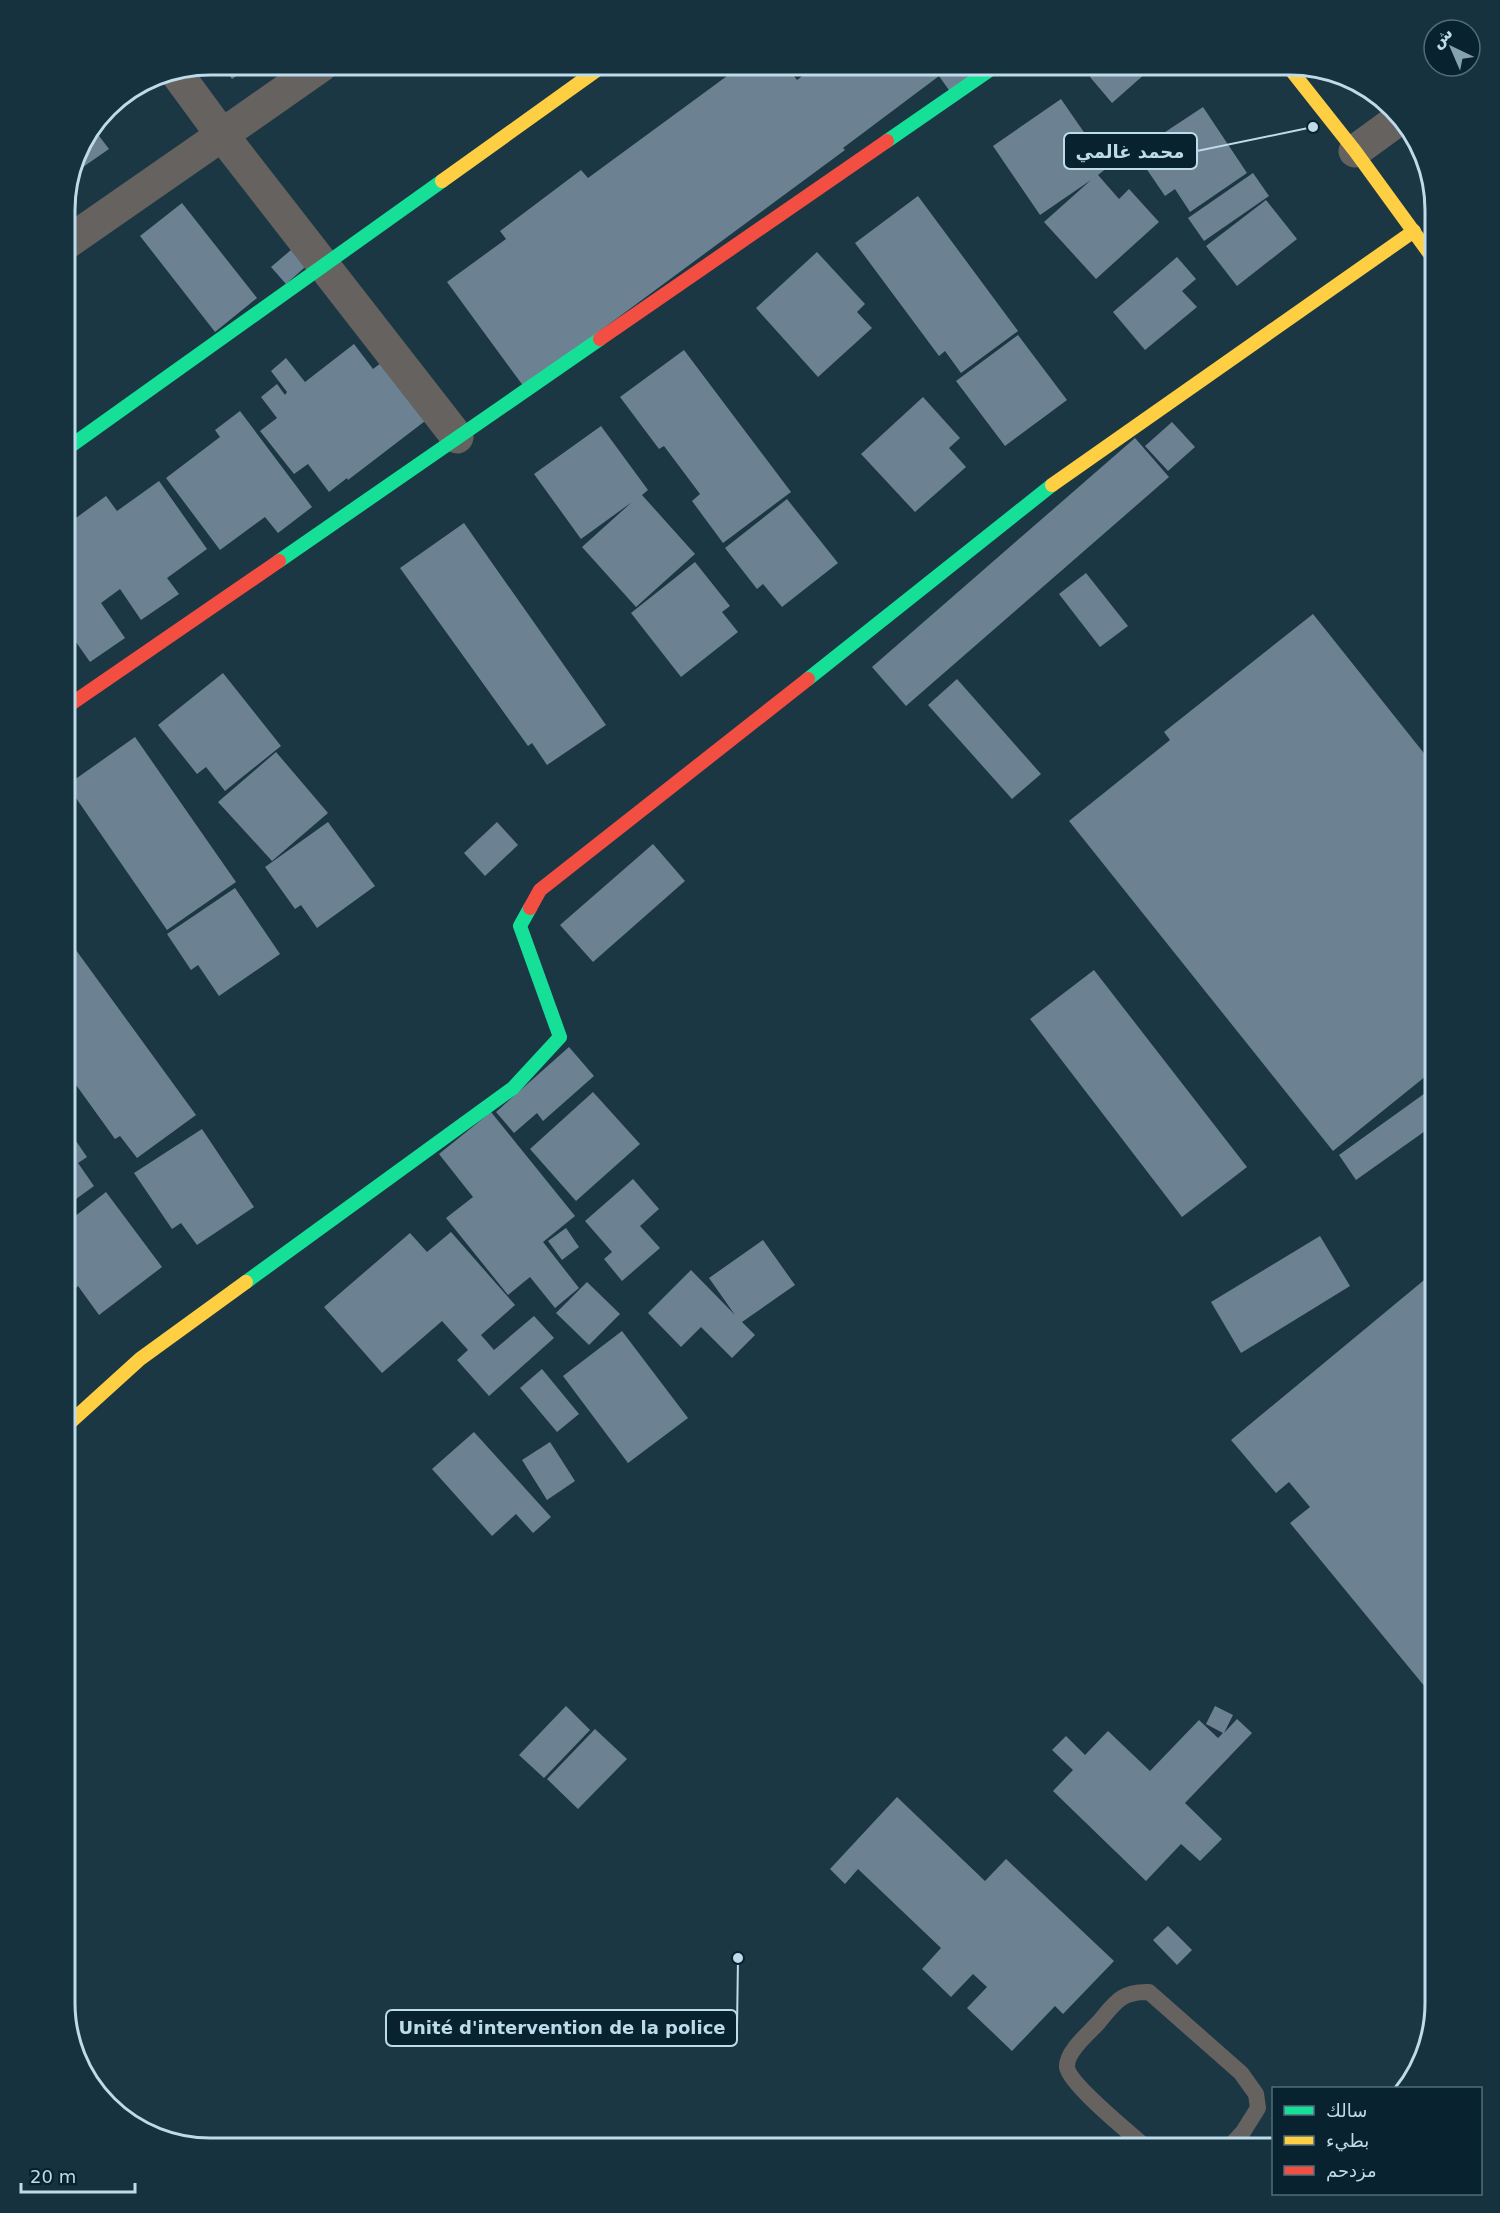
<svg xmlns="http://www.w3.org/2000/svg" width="1500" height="2213" font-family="'DejaVu Sans',Cairo,sans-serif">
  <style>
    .building { fill: #6c8292 }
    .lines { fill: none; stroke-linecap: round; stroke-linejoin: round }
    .lane { stroke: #66625f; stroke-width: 16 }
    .street { stroke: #66625f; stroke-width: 33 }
    .fast { stroke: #16e098; stroke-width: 14 }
    .slow { stroke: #ffcf43; stroke-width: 14 }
    .jam { stroke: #f24e42; stroke-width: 14 }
    .rim { fill: none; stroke: #bddbeb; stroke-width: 3 }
    .leader { fill: none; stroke: #bddbeb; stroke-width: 2 }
    .callout-dot { fill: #bddbeb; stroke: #08232f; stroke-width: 2 }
    .callout { fill: #08232f; stroke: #bddbeb; stroke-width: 2 }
    .callout-label { font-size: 18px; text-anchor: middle; font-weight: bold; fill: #bddbeb }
  </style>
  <rect width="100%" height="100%" fill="#1b3743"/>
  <g class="building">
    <path d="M222 65H252L232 79Z"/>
    <path d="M742 65H786L797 80 817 65H988L951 93 939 76 843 148 845 150 524 387 447 282 506 239 500 231 581 170 588 178Z"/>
    <path d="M792 65H814L800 75Z"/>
    <path d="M1103 65H1155L1112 103 1090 77Z"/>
    <path d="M1061 99 1108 167 1098 175 1119 199 1129 189 1159 222 1096 279 1044 222 1091 180 1040 215 993 146Z"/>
    <path d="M1203 107 1247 173 1190 212 1175 189 1165 196 1135 152Z"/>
    <path d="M93 128 109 149 70 176 76 154Z"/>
    <path d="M1253 173 1269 196 1204 241 1188 218Z"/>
    <path d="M918 196 1018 331 961 373 945 351 939 356 855 243Z"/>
    <path d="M1266 200 1297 239 1237 286 1206 246Z"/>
    <path d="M182 203 257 298 215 332 140 236Z"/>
    <path d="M298 244 312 261 286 284 271 267Z"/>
    <path d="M817 252 865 304 857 312 872 328 818 377 756 308Z"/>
    <path d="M1177 257 1196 279 1182 291 1197 307 1145 350 1113 312Z"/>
    <path d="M1018 335 1067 400 1005 446 956 381Z"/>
    <path d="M354 344 373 369 385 360 429 418 348 480 347 478 329 492 308 464 294 474 260 431 277 418 261 397 277 384 285 395 287 392 271 371 286 358 305 382Z"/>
    <path d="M684 350 791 492 723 543 692 501 700 494 664 446 659 449 620 397Z"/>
    <path d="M923 397 960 438 949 448 966 467 915 512 861 454Z"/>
    <path d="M240 411 312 507 278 533 265 517 220 550 166 478 220 437 215 430Z"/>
    <path d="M1172 422 1195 447 1168 471 1145 446Z"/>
    <path d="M601 426 648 490 642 495 695 554 636 607 582 547 632 502 581 539 534 474Z"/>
    <path d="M1135 438 1169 477 906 706 872 667Z"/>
    <path d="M159 481 207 549 167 578 179 594 141 620 120 589 101 603 125 638 90 662 76 642 65 650V526L106 496 117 511Z"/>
    <path d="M787 499 838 563 782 607 763 584 757 589 725 548Z"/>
    <path d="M464 523 606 725 547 765 532 743 528 746 400 568Z"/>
    <path d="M695 562 730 606 722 612 738 632 681 677 631 613Z"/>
    <path d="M1086 573 1128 626 1100 647 1059 594Z"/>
    <path d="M1313 614 1435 767V1077L1430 1082 1426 1076 1333 1151 1069 821 1170 740 1164 732Z"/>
    <path d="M223 673 281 746 225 791 206 767 197 774 158 725Z"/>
    <path d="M957 679 1041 774 1012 799 928 705Z"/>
    <path d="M135 737 236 882 167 930 67 785Z"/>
    <path d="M276 752 328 813 272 861 218 802Z"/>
    <path d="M328 822 375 886 317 928 301 905 295 909 265 867Z"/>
    <path d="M497 822 518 845 485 876 464 853Z"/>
    <path d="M653 844 685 881 593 962 560 925Z"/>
    <path d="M235 888 280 954 219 996 198 965 191 970 167 934Z"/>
    <path d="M65 935 196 1115 137 1158 120 1136 115 1139 66 1071 65 1072Z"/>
    <path d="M1094 970 1247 1167 1182 1217 1030 1019Z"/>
    <path d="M569 1047 594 1076 543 1121 537 1113 514 1133 496 1112Z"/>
    <path d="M1435 1086V1124L1356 1180 1339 1155Z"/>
    <path d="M593 1092 640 1144 576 1201 530 1149Z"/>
    <path d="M491 1112 575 1216 543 1242 579 1288 555 1308 530 1277 508 1295 446 1218 473 1197 439 1154Z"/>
    <path d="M65 1125 87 1157 78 1163 94 1186 65 1207Z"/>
    <path d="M202 1129 254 1207 197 1245 181 1223 172 1229 134 1173Z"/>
    <path d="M633 1179 659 1209 640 1226 660 1248 622 1281 604 1259 612 1252 585 1221Z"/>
    <path d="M106 1192 162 1267 99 1315 78 1286 73 1291 65 1280V1224Z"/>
    <path d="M566 1228 579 1247 562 1260 548 1241Z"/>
    <path d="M451 1232 515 1305 481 1335 494 1350 534 1316 554 1338 489 1396 457 1360 468 1350 442 1321 382 1373 324 1307 410 1233 427 1252Z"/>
    <path d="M1320 1236 1350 1286 1241 1353 1211 1302Z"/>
    <path d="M763 1240 795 1285 742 1322 755 1335 732 1358 701 1327 681 1347 648 1313 691 1270 735 1315 709 1278Z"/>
    <path d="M1435 1271V1699L1290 1523 1310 1507 1289 1482 1276 1493 1231 1440Z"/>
    <path d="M587 1282 620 1314 589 1345 556 1313Z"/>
    <path d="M622 1331 688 1418 628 1463 563 1376Z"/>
    <path d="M542 1369 579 1414 557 1432 520 1388Z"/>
    <path d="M474 1432 551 1517 533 1533 516 1514 492 1536 432 1469Z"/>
    <path d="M550 1442 575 1481 547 1500 522 1460Z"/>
    <path d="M566 1706 590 1730 544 1778 519 1755Z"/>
    <path d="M1215 1706 1233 1715 1224 1733 1237 1719 1252 1733 1185 1803 1222 1839 1200 1861 1181 1844 1146 1881 1053 1791 1073 1770 1052 1750 1066 1736 1085 1755 1108 1731 1150 1771 1199 1720 1218 1738 1223 1733 1206 1724Z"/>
    <path d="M595 1729 627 1759 578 1809 547 1779Z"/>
    <path d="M897 1797 985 1881 1006 1859 1114 1961 1063 2014 1055 2006 1012 2051 967 2008 987 1987 973 1974 951 1997 922 1969 941 1948 858 1869 845 1884 830 1869Z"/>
    <path d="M1168 1926 1192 1950 1177 1965 1153 1940Z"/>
  </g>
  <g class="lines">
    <path class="lane" d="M1147 2148C1132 2135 1069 2084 1067 2067 1066 2052 1088 2034 1098 2023 1115 2003 1121 1991 1149 1992L1241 2073 1256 2094 1258 2108 1243 2132 1228 2148"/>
    <g class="street">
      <path d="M175 71 222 135 322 65"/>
      <path d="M1355 151 1399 119"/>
      <path d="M65 244 222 135 457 437"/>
    </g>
    <g class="fast">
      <path d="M887 141 997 65"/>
      <path d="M65 450 442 181"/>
      <path d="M279 561 600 339"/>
      <path d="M808 679 1052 485"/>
      <path d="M246 1282 513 1088 560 1037 520 926 530 908"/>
    </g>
    <g class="slow">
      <path d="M1287 65 1355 151 1435 261"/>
      <path d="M442 181 604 65"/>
      <path d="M1052 485 1414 231"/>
      <path d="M65 1427 140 1359 246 1282"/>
    </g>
    <g class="jam">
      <path d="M600 339 887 141"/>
      <path d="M65 708 279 561"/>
      <path d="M530 908 540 890 808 679"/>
    </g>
  </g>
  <path d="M0 0H1500V2213H0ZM210 75H1290A135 135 0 0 1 1425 210V2003A135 135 0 0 1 1290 2138H210A135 135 0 0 1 75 2003V210A135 135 0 0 1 210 75Z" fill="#16323e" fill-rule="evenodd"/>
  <path class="rim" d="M210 75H1290A135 135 0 0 1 1425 210V2003A135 135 0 0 1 1290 2138H210A135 135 0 0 1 75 2003V210A135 135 0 0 1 210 75Z"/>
  <path class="leader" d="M1313 127L1197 151M738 1958L737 2028"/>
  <g class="callout-dot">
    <circle cx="1313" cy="127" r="6"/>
    <circle cx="738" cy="1958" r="6"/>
  </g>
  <g class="callout">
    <rect x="1064" y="133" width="133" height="36" rx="6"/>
    <rect x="386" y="2010" width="351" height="36" rx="6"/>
  </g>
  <g class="callout-label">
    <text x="1130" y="158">محمد غالمي</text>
    <text x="562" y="2034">Unité d'intervention de la police</text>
  </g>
  <rect x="1272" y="2087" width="210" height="108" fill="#08232f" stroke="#506d7a" stroke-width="1.5"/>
  <rect x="1284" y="2106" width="30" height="9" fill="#16e098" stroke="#506d7a" stroke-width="1.5"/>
  <text x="1326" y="2117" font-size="18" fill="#bddbeb">سالك</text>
  <rect x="1284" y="2136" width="30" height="9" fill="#ffcf43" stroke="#506d7a" stroke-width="1.5"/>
  <text x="1326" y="2147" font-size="18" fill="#bddbeb">بطيء</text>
  <rect x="1284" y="2166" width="30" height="9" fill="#f24e42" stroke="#506d7a" stroke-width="1.5"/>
  <text x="1326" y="2177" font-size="18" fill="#bddbeb">مزدحم</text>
  <g transform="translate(1452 48) rotate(316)"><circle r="28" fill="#08232f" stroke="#506d7a" stroke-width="1.5"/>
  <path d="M0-4.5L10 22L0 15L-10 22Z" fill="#84a2b0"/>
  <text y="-9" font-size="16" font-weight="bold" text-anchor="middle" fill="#bddbeb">ش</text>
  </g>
  <path d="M21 2183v9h114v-9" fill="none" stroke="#bddbeb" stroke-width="3"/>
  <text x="30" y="2183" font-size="18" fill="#bddbeb" stroke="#08232f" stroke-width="4.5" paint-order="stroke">20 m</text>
</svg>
